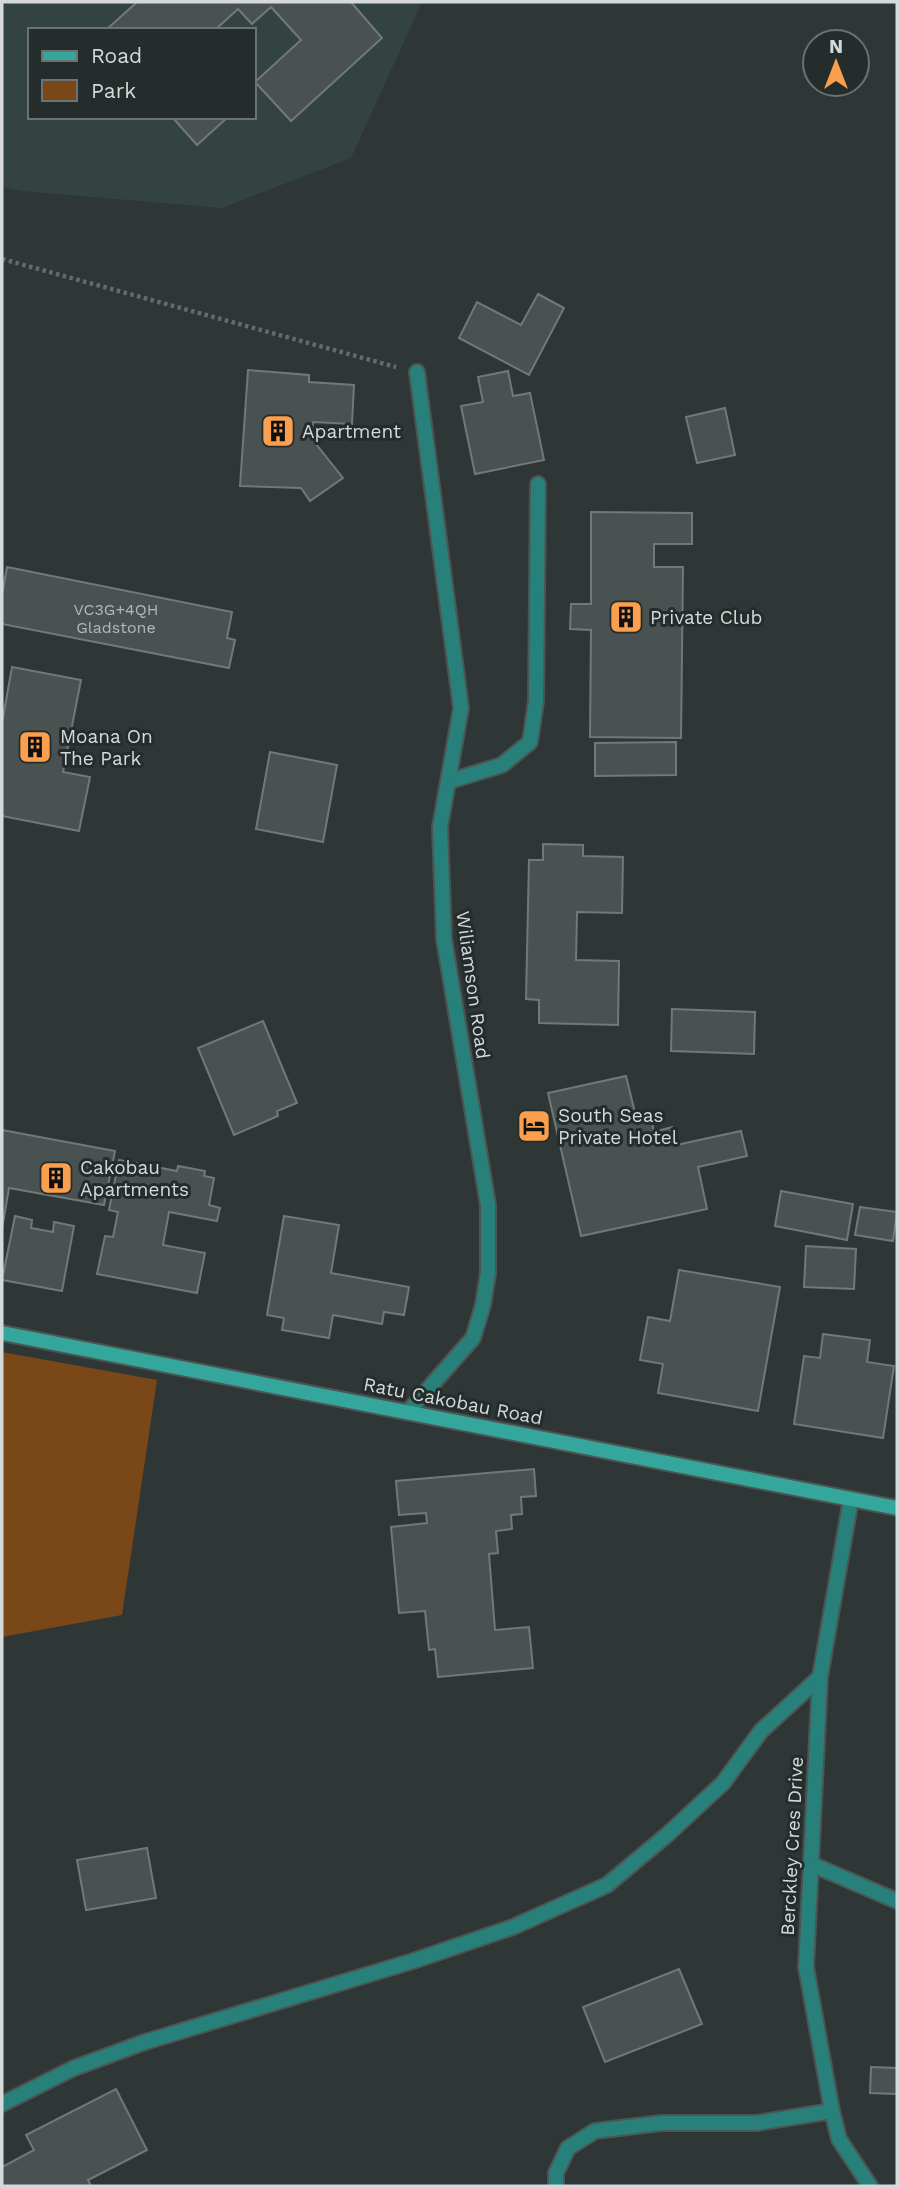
<svg xmlns="http://www.w3.org/2000/svg" width="899" height="2188" font-family="'Work Sans',sans-serif">
  <style>
    .built { fill: #334341; fill-rule: evenodd }
    .green { fill: #794718 }
    .building { fill: #4a5251; stroke: #717978; stroke-width: 2 }
    .lines { fill: none; stroke-linecap: round; stroke-linejoin: round }
    .lane-casing { stroke: #4d5453; stroke-width: 18 }
    .street-casing { stroke: #4d5453; stroke-width: 18 }
    .secondary-casing { stroke: #4d5453; stroke-width: 18 }
    .path { stroke: #646b6a; stroke-width: 4.5; stroke-dasharray: 3.5 3.5; stroke-linecap: butt }
    .lane { stroke: #278079; stroke-width: 14 }
    .street { stroke: #278079; stroke-width: 14 }
    .secondary { stroke: #34a69c; stroke-width: 14 }
    .labels { text-anchor: middle; dominant-baseline: central; stroke-width: 6; stroke-linejoin: round; paint-order: stroke }
    .number-label { font-size: 16px; fill: #b2b7b7 }
    .poi-label { font-size: 19px; fill: #d5d9d9; stroke: #252d2c; text-anchor: start }
    .street-label { font-size: 19px; fill: #d5d9d9; stroke: #252d2c }
  </style>
  <rect width="100%" height="100%" fill="#2f3736"/>
  <path class="built" d="M2 2H422L351 158 222 208 22 191 2 187ZM30 30H254V117H30Z"/>
  <path class="green" d="M2 1352 157 1380 122 1615 2 1637Z"/>
  <g class="building">
    <path d="M137 2H351L382 38 291 121 255 82 301 40 271 7 252 24 238 9 215 30H106Z"/>
    <path d="M172 117H228L197 145Z"/>
    <path d="M538 294 564 308 529 375 459 338 477 302 521 325Z"/>
    <path d="M248 370 309 375V382L354 385 352 424 313 422 312 439 343 478 310 501 301 488 240 486Z"/>
    <path d="M508 371 513 396 530 393 544 460 475 474 461 406 483 402 478 377Z"/>
    <path d="M725 408 735 455 697 463 686 417Z"/>
    <path d="M591 512 692 513V544H654V567H683L681 738 590 737 591 630 570 629 571 604H591Z"/>
    <path d="M7 567 232 612 227 638 235 640 229 668 2 624V595Z"/>
    <path d="M12 667 81 680 63 772 90 777 79 831 2 816V723Z"/>
    <path d="M676 742V775L595 776V743Z"/>
    <path d="M270 752 337 765 323 842 256 829Z"/>
    <path d="M543 844 583 845V856L623 857 622 913 577 912 576 960 619 961 618 1025 539 1023V1000L526 999 529 860H543Z"/>
    <path d="M672 1009 755 1012 754 1054 671 1051Z"/>
    <path d="M263 1021 297 1103 277 1111 278 1116 234 1135 198 1048Z"/>
    <path d="M626 1076 636 1117 650 1113 654 1132 672 1127 676 1145 741 1131 747 1156 698 1167 707 1209 581 1236 548 1093Z"/>
    <path d="M2 1130 115 1151 104 1205 9 1188 2 1229Z"/>
    <path d="M119 1160 177 1171 178 1166 205 1171 204 1176 214 1178 209 1205 220 1208 217 1221 169 1212 163 1245 205 1253 197 1293 97 1274 105 1236 113 1237 118 1212 109 1210Z"/>
    <path d="M781 1191 853 1204 847 1240 775 1226Z"/>
    <path d="M860 1207 897 1212 893 1241 855 1235Z"/>
    <path d="M15 1216 32 1220 31 1228 53 1232 54 1222 74 1226 62 1291 2 1280Z"/>
    <path d="M284 1216 339 1225 331 1273 409 1287 404 1315 384 1312 382 1324 333 1315 329 1338 282 1330 284 1318 267 1315Z"/>
    <path d="M806 1246 856 1249 854 1289 804 1287Z"/>
    <path d="M679 1270 780 1287 758 1411 658 1393 663 1364 640 1360 648 1317 670 1321Z"/>
    <path d="M823 1334 870 1340 867 1362 894 1366 883 1438 794 1424 804 1356 820 1358Z"/>
    <path d="M534 1469 536 1496 521 1497 522 1514 511 1515 512 1529 496 1531 498 1553 489 1554 495 1630 529 1627 533 1668 438 1677 435 1649 429 1650 425 1611 399 1613 391 1527 427 1523 426 1513 399 1515 396 1481Z"/>
    <path d="M147 1848 156 1898 86 1910 77 1860Z"/>
    <path d="M679 1969 702 2024 605 2062 583 2007Z"/>
    <path d="M871 2067 897 2068V2094L870 2093Z"/>
    <path d="M116 2089 147 2150 88 2180 91 2186H2V2167L34 2150 26 2135Z"/>
  </g>
  <g class="lines">
    <defs>
      <g id="lane">
        <path d="M450 781 502 765 530 742 536 701 538 484"/>
        <path d="M408 1412 473 1338 483 1305 488 1273V1205L444 939 440 827 461 708 417 372"/>
        <path d="M2 2104 74 2068 145 2042 413 1961 513 1927 607 1885 668 1834 723 1783 761 1731 820 1677"/>
        <path d="M556 2186V2173L568 2148 595 2131 661 2123H757L832 2111"/>
      </g>
      <g id="street">
        <path d="M851 1499 820 1677 806 1967 832 2111 839 2139 870 2186"/>
        <path d="M811 1864 897 1901"/>
      </g>
      <path id="secondary" d="M2 1333 897 1508"/>
    </defs>
    <use href="#lane" class="lane-casing"/>
    <use href="#street" class="street-casing"/>
    <use href="#secondary" class="secondary-casing"/>
    <path class="path" d="M2 259 396 367"/>
    <use href="#lane" class="lane"/>
    <use href="#street" class="street"/>
    <use href="#secondary" class="secondary"/>
  </g>
  <defs>
    <symbol id="building-square" viewBox="-11 -11 22 22"><rect x="-9" y="-9" width="18" height="18" rx="4" fill="#fa9f4e" stroke="#252d2c"/><path d="M-4-6H4V6H1V3H-1V6H-4ZM-2.5-4.3h1.7v1.8h-1.7ZM.8-4.3h1.7v1.8H.8ZM-2.5-1h1.7V.8h-1.7ZM.8-1h1.7V.8H.8Z" fill="#111"/></symbol>
    <symbol id="hotel-square" viewBox="-11 -11 22 22"><rect x="-9" y="-9" width="18" height="18" rx="4" fill="#fa9f4e" stroke="#252d2c"/><path d="M-6-4.5h1.5V1H6V5H4.5V3h-9V5H-6ZM-4 0a1.8 1.8 0 1 1 3.6 0ZM.5 0V-2.5h3Q6-2.5 6 0Z" fill="#111"/></symbol>
  </defs>
  <g fill-rule="evenodd">
    <use href="#building-square" x="259" y="412" width="38" height="38"/>
    <use href="#building-square" x="607" y="598" width="38" height="38"/>
    <use href="#building-square" x="16" y="728" width="38" height="38"/>
    <use href="#hotel-square" x="515" y="1107" width="38" height="38"/>
    <use href="#building-square" x="37" y="1159" width="38" height="38"/>
  </g>
  <g class="labels">
    <g class="number-label">
      <text x="116" y="609">VC3G+4QH<tspan x="116" dy="18">Gladstone</tspan></text>
    </g>
    <g class="poi-label">
      <text x="302" y="431">Apartment</text>
      <text x="650" y="617">Private Club</text>
      <text x="60" y="736">Moana On<tspan x="60" dy="22">The Park</tspan></text>
      <text x="558" y="1115">South Seas<tspan x="558" dy="22">Private Hotel</tspan></text>
      <text x="80" y="1167">Cakobau<tspan x="80" dy="22">Apartments</tspan></text>
    </g>
    <g class="street-label">
      <text transform="translate(473 985) rotate(82)">Wiliamson Road</text>
      <text transform="translate(453 1401) rotate(11)">Ratu Cakobau Road</text>
      <text transform="translate(792 1846) rotate(-87)">Berckley Cres Drive</text>
    </g>
  </g>
  <rect width="899" height="2188" fill="none" stroke="#d5d9d9" stroke-width="7"/>
  <rect x="28" y="28" width="228" height="91" fill="#252d2c" stroke="#6b7271" stroke-width="2"/>
  <rect x="42" y="51" width="35" height="10" fill="#34a69c" stroke="#6b7271" stroke-width="2"/>
  <text x="91" y="63" font-size="21" fill="#d5d9d9">Road</text>
  <rect x="42" y="80" width="35" height="21" fill="#794718" stroke="#6b7271" stroke-width="2"/>
  <text x="91" y="98" font-size="21" fill="#d5d9d9">Park</text>
  <g transform="translate(836 63)"><circle r="33" fill="#252d2c" stroke="#6b7271" stroke-width="2"/>
  <path d="M0-5L12 26L0 18L-12 26Z" fill="#fa9f4e"/>
  <text y="-10" font-size="19" font-weight="bold" text-anchor="middle" fill="#d5d9d9">N</text>
  </g>
</svg>
